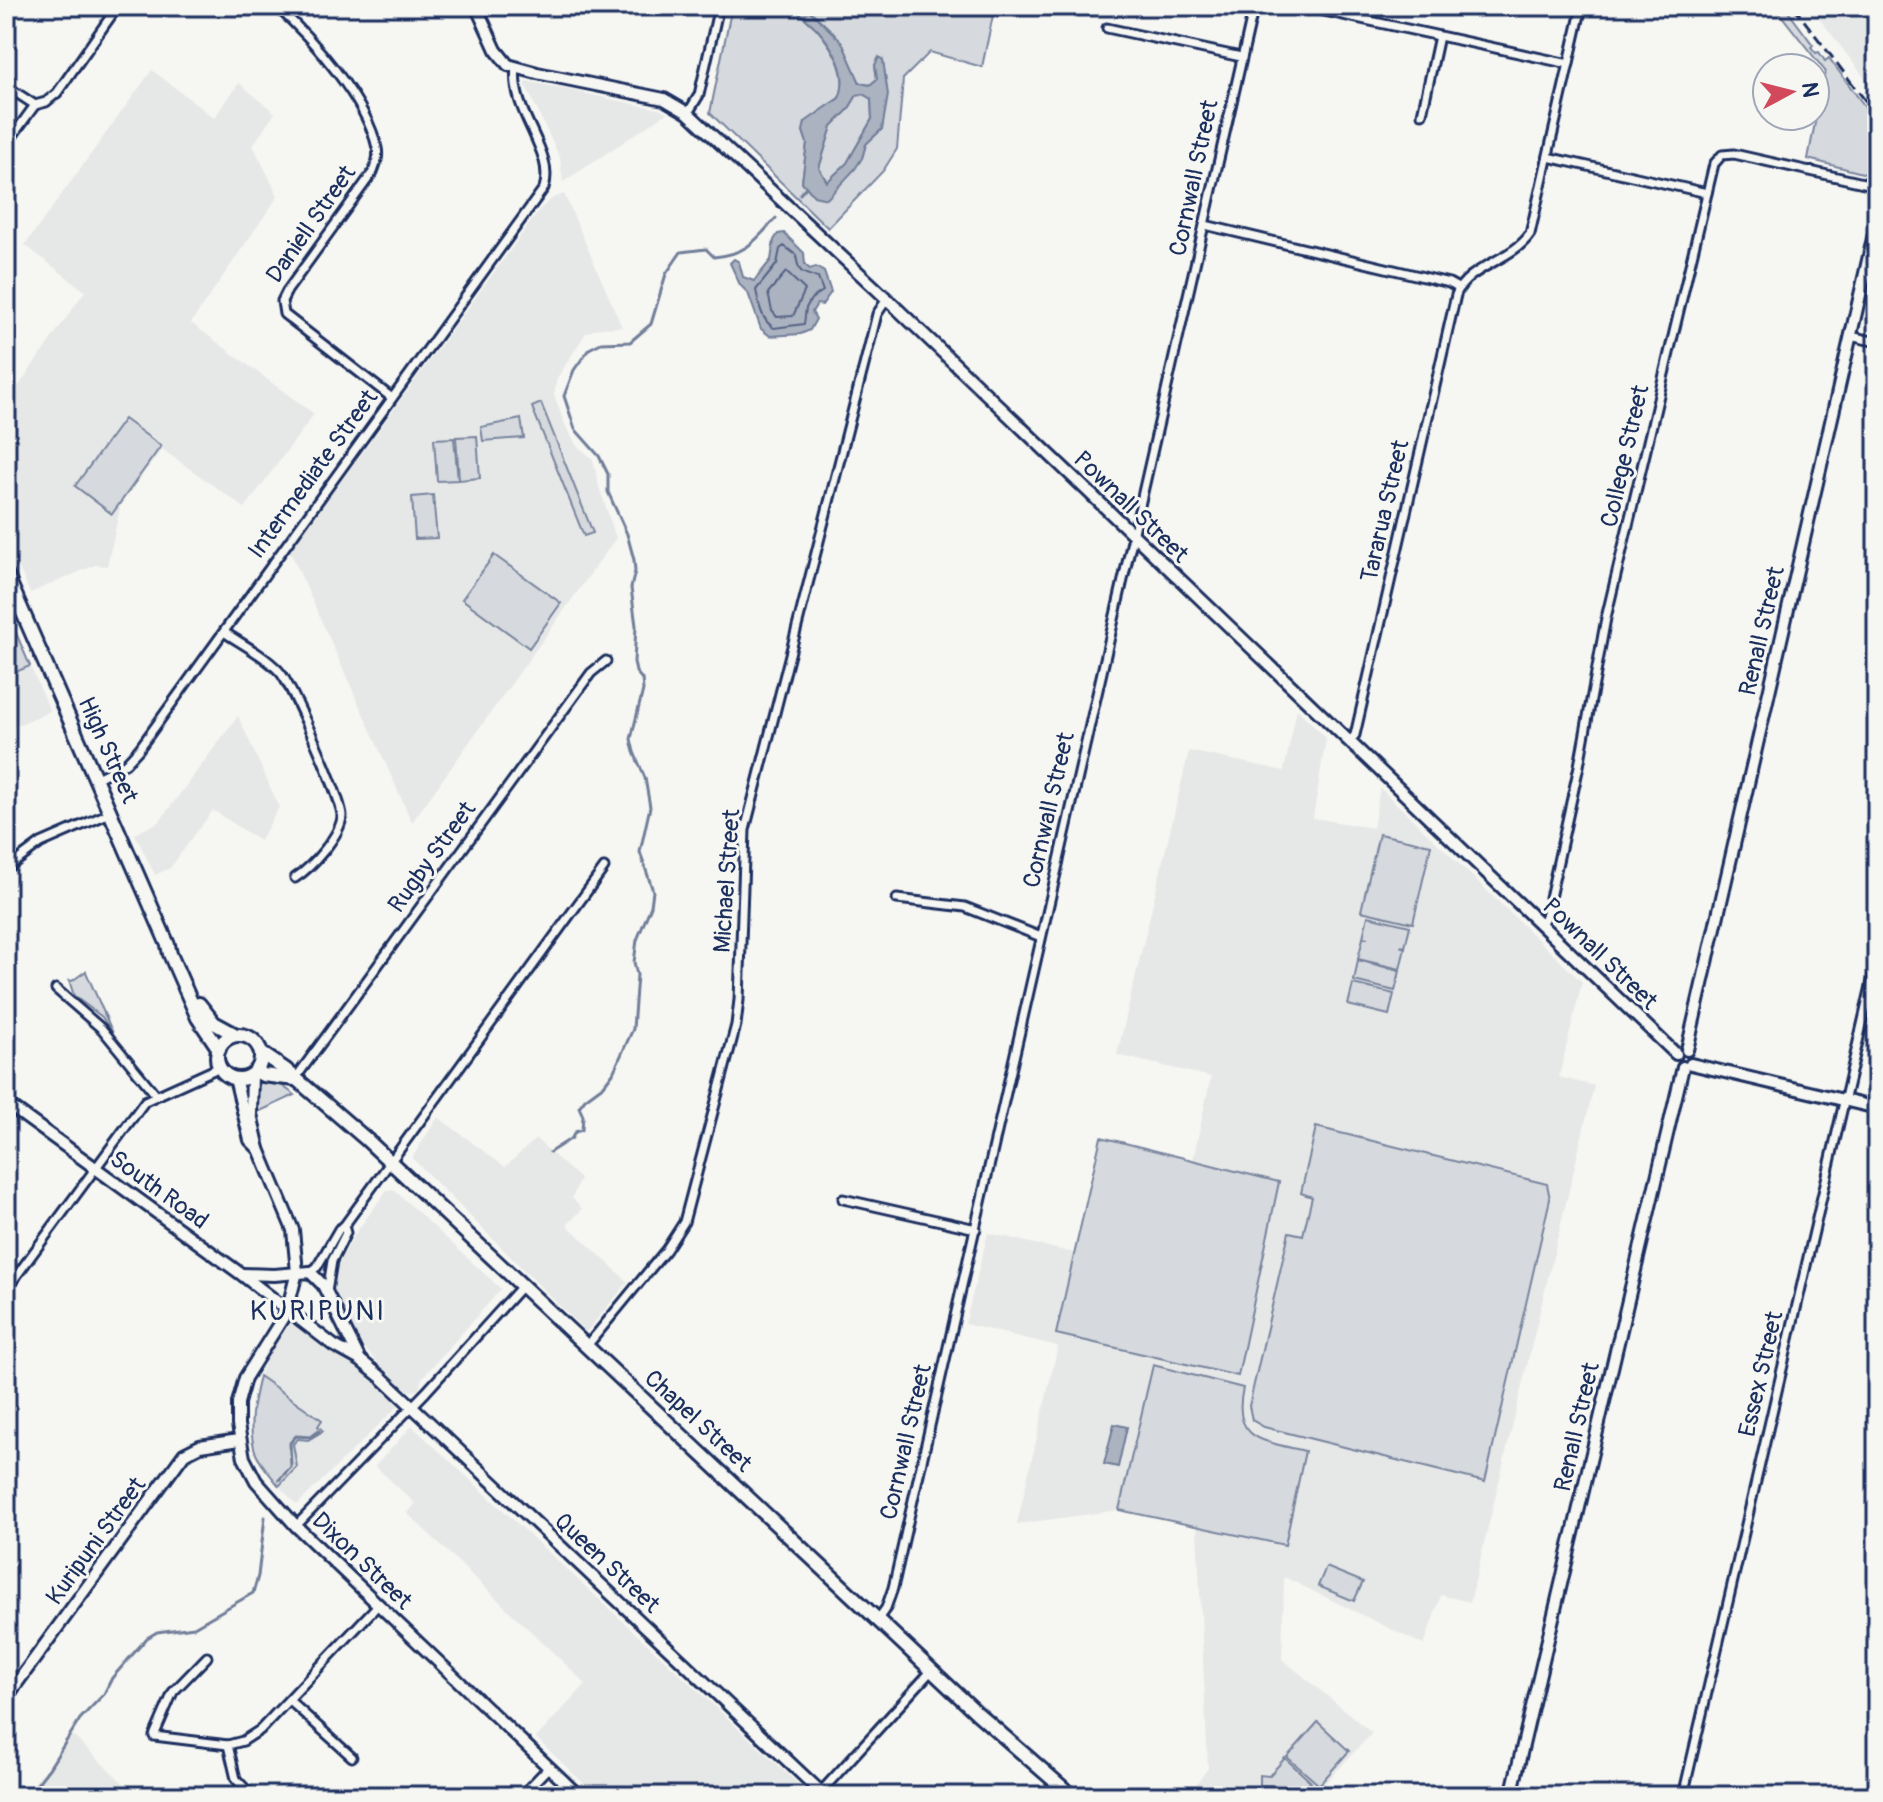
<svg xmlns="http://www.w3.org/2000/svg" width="1883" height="1802" font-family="Pangolin,sans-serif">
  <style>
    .built { fill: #e6e7e7 }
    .green { fill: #d6d9dd; stroke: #78849e; stroke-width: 2 }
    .water { fill: #abb2c0; stroke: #717e99; stroke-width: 2; fill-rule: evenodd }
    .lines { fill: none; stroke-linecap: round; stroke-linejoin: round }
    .shore { stroke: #556385; stroke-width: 2 }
    .stream { stroke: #717e99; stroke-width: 3 }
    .street-casing { stroke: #1b2f5e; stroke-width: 13 }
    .secondary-casing { stroke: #1b2f5e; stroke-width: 16 }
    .highway-casing { stroke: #1b2f5e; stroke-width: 18 }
    .street { stroke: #f6f6f2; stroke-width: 7 }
    .secondary { stroke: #f6f6f2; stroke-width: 10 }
    .highway { stroke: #f6f6f2; stroke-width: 12 }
    .rail { stroke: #1b2f5e; stroke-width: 3; stroke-dasharray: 12 6; stroke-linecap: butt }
    .labels { text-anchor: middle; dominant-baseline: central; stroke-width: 6; stroke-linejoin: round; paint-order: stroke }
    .street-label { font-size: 24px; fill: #1b2f5e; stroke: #f6f6f2 }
    .quarter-label { font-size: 28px; letter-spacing: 2px; fill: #1b2f5e; stroke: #f6f6f2 }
  </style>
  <rect width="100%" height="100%" fill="#f6f6f2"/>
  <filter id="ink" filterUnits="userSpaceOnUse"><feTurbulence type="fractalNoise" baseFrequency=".0125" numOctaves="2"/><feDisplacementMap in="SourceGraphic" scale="16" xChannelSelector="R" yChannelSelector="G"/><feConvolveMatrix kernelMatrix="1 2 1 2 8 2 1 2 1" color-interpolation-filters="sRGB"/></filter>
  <g filter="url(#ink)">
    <g class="built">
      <path d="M1810 6H1858L1877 11V94Z"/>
      <path d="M152 70 214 118 239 83 275 113 253 145 278 196 191 323 314 414 245 508 162 449 121 504 107 566 95 565 30 593 6 538V404L85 291 25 245Z"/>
      <path d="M526 81 662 110 667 113 563 182 560 158 526 86Z"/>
      <path d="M564 194 622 327 598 328 586 333 557 378 554 395 565 425 577 446 593 459 599 487 616 538 412 822 290 551 541 208 553 198Z"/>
      <path d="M30 666 50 711 6 730V676Z"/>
      <path d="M1297 709 1326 738 1313 818 1373 828 1380 788 1582 982 1559 1077 1594 1086 1470 1602 1441 1595 1424 1645 1284 1577 1282 1659 1372 1733 1313 1796H1188L1208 1768 1197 1527 1119 1510 1017 1524 1058 1346 965 1324 988 1233 1074 1253 1101 1137 1193 1160 1211 1077 1117 1055 1189 751 1284 771Z"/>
      <path d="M238 716 279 807 260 841 213 810 170 868 155 875 135 834 159 822Z"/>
      <path d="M438 1117 505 1167 536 1139 580 1179 572 1198 582 1209 567 1225 628 1282 586 1332 412 1158Z"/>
      <path d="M393 1189 501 1289 422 1378 419 1389 414 1391 403 1390 357 1340 334 1288 337 1266 355 1234 387 1190Z"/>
      <path d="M290 1319 381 1384 398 1406 297 1505 279 1486 297 1467 293 1444 297 1439 322 1430 318 1426 322 1420 259 1376 268 1355Z"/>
      <path d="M412 1426 806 1791 802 1796H597L536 1738 586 1684 407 1513 415 1503 375 1466Z"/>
      <path d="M72 1735 137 1796H24Z"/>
    </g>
    <g class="green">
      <path d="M732 6H795C800 16 809 21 817 29 833 48 850 74 839 98L821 110 803 131 807 143 802 182 814 195 862 158 866 144 882 129 887 95 883 60 875 65 877 79 870 85 860 83 834 33 805 6H995L982 67 930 52 903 79 897 149 883 171 828 228 710 113Z"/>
      <path d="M1774 6H1784L1813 45 1811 47 1816 53 1819 52 1825 61 1829 58 1877 123V174L1870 175 1808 159 1825 71Z"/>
      <path d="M863 94 871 99 872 119 847 163 827 182 819 168 832 126 848 110 857 95Z"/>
      <path d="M541 403 593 533 584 536 532 407Z"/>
      <path d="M124 419 161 446 112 514 75 486Z"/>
      <path d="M521 419 524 438 483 441 481 427Z"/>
      <path d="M477 436 480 478 459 480 456 437Z"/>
      <path d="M454 438 458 480 437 481 434 439Z"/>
      <path d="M433 495 437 538 415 539 412 497Z"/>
      <path d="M494 555 561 603 529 648 462 599Z"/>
      <path d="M6 609 30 666 6 676Z"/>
      <path d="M1379 834 1431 845 1413 923 1361 911Z"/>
      <path d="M1368 916 1410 926 1405 947 1400 946 1405 948 1400 969 1358 959 1363 938H1368L1363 937Z"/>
      <path d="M1358 960 1400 971 1395 991 1354 981Z"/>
      <path d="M86 971V972L115 1038 102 1017 74 996 69 980 72 981Z"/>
      <path d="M1353 984 1394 994 1389 1015 1348 1005Z"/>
      <path d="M262 1080H274L295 1095 258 1112C252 1104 257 1092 259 1082Z"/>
      <path d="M1316 1127 1547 1184 1550 1199 1485 1482 1264 1427 1252 1420 1249 1406 1289 1232 1303 1235 1312 1197 1301 1193Z"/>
      <path d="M1101 1137 1279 1182 1238 1376 1056 1334Z"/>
      <path d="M1153 1365 1243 1388C1231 1440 1263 1441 1305 1451L1285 1545 1119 1510Z"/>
      <path d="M259 1376 322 1420 318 1426 323 1431 308 1440 298 1439 293 1444 297 1467 279 1486C272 1476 261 1465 256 1454 247 1429 253 1401 259 1376Z"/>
      <path d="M1326 1567 1363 1582 1354 1601 1318 1586Z"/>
      <path d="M1318 1722 1349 1751 1319 1785 1287 1757Z"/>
      <path d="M1285 1758 1311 1782 1306 1787 1260 1785V1775L1269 1776Z"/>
    </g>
    <g class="water">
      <path d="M795 6H805L842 42 860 83 870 85 877 79 875 65 879 57 883 60 888 95 882 129 866 144 862 158 855 169 827 199 814 196 802 182 807 143 803 131 805 122 839 98C850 74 833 47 817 29 809 21 800 15 795 6ZM863 94 871 99 872 119 847 163 827 182 819 168 832 126 848 110 857 95Z"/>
      <path d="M784 233 804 253 805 265 810 269 816 267 824 272 831 292 822 305 817 304 812 312 816 319 810 330 801 334 770 336 761 329 748 293 740 285 730 263 734 259 739 262 743 277 754 281 771 260 774 240 778 234Z"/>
      <path d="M1114 1424 1127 1427 1118 1467 1104 1464Z"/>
    </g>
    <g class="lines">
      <g class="shore">
        <path d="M784 246 796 255C799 276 802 272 818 278L823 291 811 299 806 308 804 324 774 328C761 320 759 304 756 290L777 264 780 249Z"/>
        <path d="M786 272 805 290 793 316 777 317 772 311 768 293Z"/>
      </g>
      <g class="stream">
        <path d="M800 194 806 187"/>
        <path d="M550 1152 572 1138 575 1132 582 1130 583 1116 579 1107 585 1099 604 1085 613 1073 633 1029 637 975 634 962 637 940 651 906 653 891 640 852 650 807 645 778 634 752 631 739 643 690 642 679 636 672 634 662 636 626 631 588 635 571 634 560 627 534 608 492V474L599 456 575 429 564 396 574 370 589 349 601 343 630 342 651 324 666 274 681 252 706 249 714 257C747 254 755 241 776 218"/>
        <path d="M279 1480 291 1467 290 1443 296 1436 311 1437 319 1431"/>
        <path d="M28 1796 50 1767 80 1719 104 1694 112 1678 147 1638 157 1632 194 1627 253 1593 258 1576 265 1517"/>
      </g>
      <defs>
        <g id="street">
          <path d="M276 6C312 38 367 101 377 148 379 157 376 164 373 172L287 291 282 301 284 314 392 398"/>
          <path d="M1301 6 1569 64"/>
          <path d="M1107 28 1241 57"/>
          <path d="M6 86 35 105"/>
          <path d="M688 113 699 95 719 6"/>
          <path d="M1422 114 1439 36"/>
          <path d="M6 145 35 105 46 102 57 93 118 6"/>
          <path d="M1548 157 1707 193"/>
          <path d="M1205 225 1449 283 1458 288"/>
          <path d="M1850 336 1877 342"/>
          <path d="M224 632C242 644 264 655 279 671 291 683 342 800 342 816 341 835 311 868 295 878"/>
          <path d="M1349 742 1355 735 1456 295C1466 267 1513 260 1530 234L1582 6"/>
          <path d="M97 778 125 764 139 749 544 188C556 151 510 113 516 68"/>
          <path d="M6 869 41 843 112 812"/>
          <path d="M897 899 965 907 1041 937"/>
          <path d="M1541 924 1546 916 1579 766 1606 618 1714 164 1722 155 1734 154 1877 186"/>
          <path d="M56 989 102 1029 156 1095"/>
          <path d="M295 1079 591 673 606 661"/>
          <path d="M843 1199 976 1229"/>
          <path d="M310 1272 317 1267 339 1229 344 1226 604 868"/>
          <path d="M6 1290 145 1101 220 1067"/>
          <path d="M327 1292 332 1261 346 1233 344 1226"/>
          <path d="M586 1347 666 1250 684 1222 736 1025 739 1000 745 830 869 346 877 314 887 299"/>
          <path d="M296 1526 426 1392 522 1286"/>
          <path d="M878 1619 886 1608 893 1588 1254 6"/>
          <path d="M207 1657 173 1692 154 1736 228 1745 243 1741 260 1730 378 1605"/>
          <path d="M289 1700 352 1757"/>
          <path d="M228 1745 236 1779 252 1796"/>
          <path d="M521 1796 549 1767"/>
          <path d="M817 1796 932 1670"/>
          <path d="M1683 1796 1877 960"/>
        </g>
        <g id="secondary">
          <path d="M476 6 496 50 508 65 537 73 664 99 688 113 887 299 1676 1054"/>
          <path d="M1687 1050 1877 221"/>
          <path d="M1691 1064 1877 1108"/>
          <path d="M252 1075 251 1114 259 1149 293 1230 297 1272 287 1311 245 1378 238 1403V1425L244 1458 256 1481 296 1526 579 1796"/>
          <path d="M235 1078 250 1140 259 1149"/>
          <path d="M6 1103 241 1274 333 1345 360 1360 381 1377 825 1796"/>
          <path d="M242 1274 274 1275 310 1272 323 1285 360 1360"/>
          <path d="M6 1698 184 1454 200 1446 239 1440"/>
          <path d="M1511 1796 1683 1067"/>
        </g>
        <g id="highway">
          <path d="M6 574 168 945 170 954 198 1018 219 1049"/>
          <path d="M199 1004 214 1023 236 1035"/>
          <circle cx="239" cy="1057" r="22"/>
          <path d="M261 1053 286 1070 366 1139 977 1713 1072 1796"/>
          <path d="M256 1071 263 1075 295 1079"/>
        </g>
      </defs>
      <use href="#street" class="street-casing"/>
      <use href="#secondary" class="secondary-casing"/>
      <use href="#highway" class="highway-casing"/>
      <use href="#street" class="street"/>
      <use href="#secondary" class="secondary"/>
      <use href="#highway" class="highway"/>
      <path class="rail" d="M1793 6 1877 116"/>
    </g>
  </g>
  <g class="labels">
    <g class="street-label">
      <text transform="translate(1194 178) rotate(-78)">Cornwall Street</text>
      <text transform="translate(311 224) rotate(-55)">Daniell Street</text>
      <text transform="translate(1625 456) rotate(-77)">College Street</text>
      <text transform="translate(313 474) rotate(-54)">Intermediate Street</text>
      <text transform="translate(1131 507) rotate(44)">Pownall Street</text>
      <text transform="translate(1385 511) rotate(-77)">Tararua Street</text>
      <text transform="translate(1762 631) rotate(-77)">Renall Street</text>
      <text transform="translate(108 750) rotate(66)">High Street</text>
      <text transform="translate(1049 810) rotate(-77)">Cornwall Street</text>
      <text transform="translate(432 857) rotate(-54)">Rugby Street</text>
      <text transform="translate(727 881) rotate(-86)">Michael Street</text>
      <text transform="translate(1600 954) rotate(44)">Pownall Street</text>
      <text transform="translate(159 1190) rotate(36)">South Road</text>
      <text transform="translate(1761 1374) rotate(-77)">Essex Street</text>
      <text transform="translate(698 1421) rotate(43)">Chapel Street</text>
      <text transform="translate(1577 1427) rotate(-77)">Renall Street</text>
      <text transform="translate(906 1442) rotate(-77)">Cornwall Street</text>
      <text transform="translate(96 1541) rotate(-54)">Kuripuni Street</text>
      <text transform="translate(362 1561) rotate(44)">Dixon Street</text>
      <text transform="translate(607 1563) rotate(43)">Queen Street</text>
    </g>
    <g class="quarter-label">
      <text x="318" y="1311">KURIPUNI</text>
    </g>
  </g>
  <rect width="1883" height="1802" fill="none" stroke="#f6f6f2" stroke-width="32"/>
  <rect x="16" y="16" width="1851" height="1770" fill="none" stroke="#1b2f5e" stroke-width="3" filter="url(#ink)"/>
  <g transform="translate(1791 92) rotate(83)"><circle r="38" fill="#f6f6f2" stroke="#9ea6b7" stroke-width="2"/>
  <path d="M0-6L14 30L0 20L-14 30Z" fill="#d1495b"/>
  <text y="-12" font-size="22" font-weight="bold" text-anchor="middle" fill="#1b2f5e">N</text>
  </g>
</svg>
